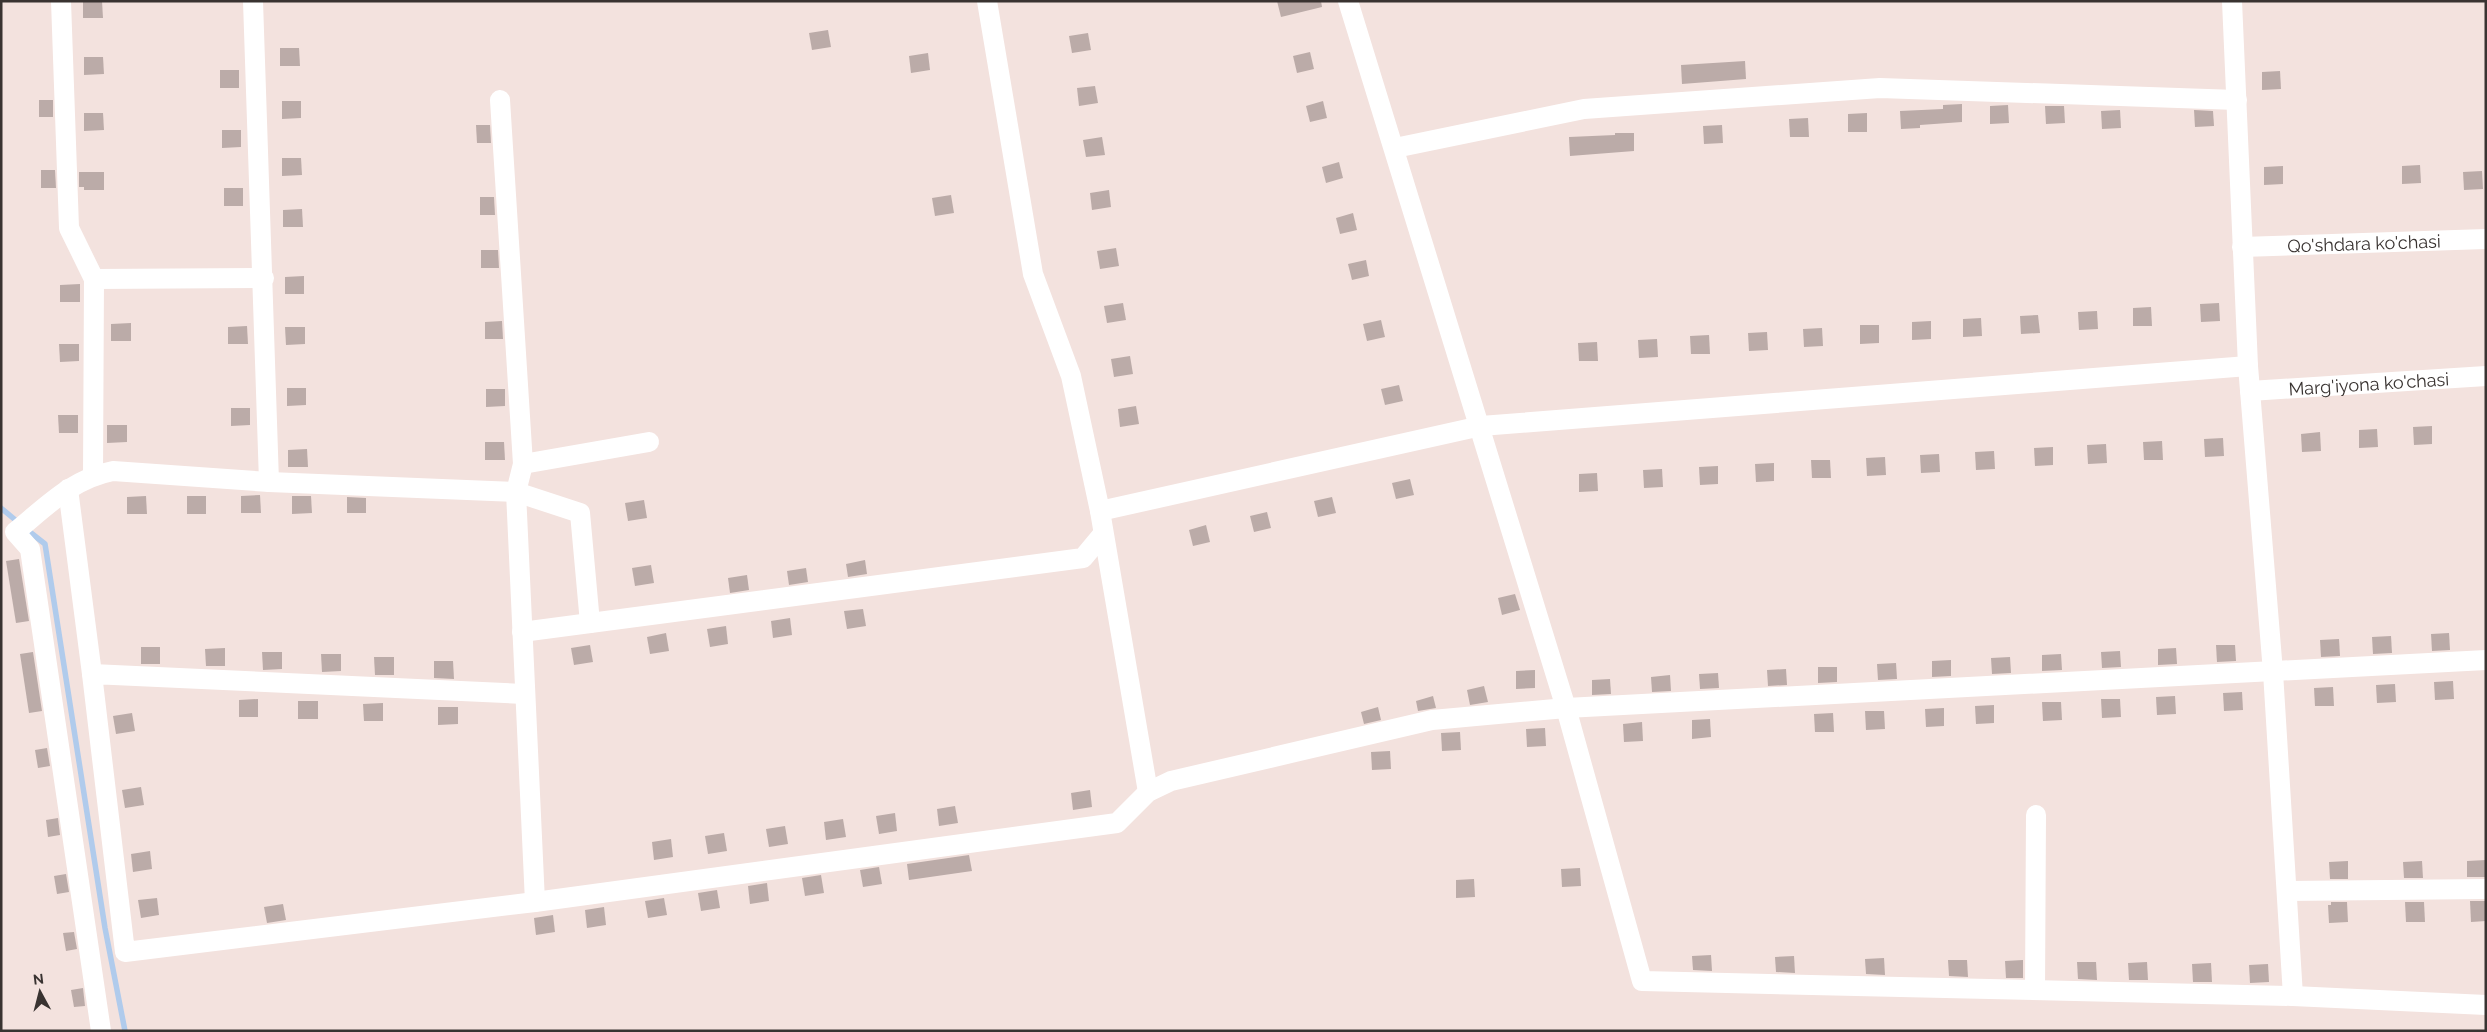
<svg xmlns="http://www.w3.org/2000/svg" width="2487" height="1032" font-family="Raleway,sans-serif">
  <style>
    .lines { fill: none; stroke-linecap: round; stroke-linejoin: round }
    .stream { stroke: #b0cbec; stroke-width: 5.5 }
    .building { fill: #bbaba8 }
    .minor { stroke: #fff; stroke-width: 20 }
    .labels { text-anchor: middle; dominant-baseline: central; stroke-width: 5; stroke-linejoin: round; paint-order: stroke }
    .street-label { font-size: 18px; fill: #393331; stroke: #f3e2de }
  </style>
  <rect width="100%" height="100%" fill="#f3e2de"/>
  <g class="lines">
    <g class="stream">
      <path d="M1 508 19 523"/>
      <path d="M26 529 45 544 105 928 125 1031"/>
    </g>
  </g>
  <g class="building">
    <path d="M83 1H102L103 18H83Z"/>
    <path d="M1277 1H1321L1322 7 1281 17Z"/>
    <path d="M828 30 831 47 812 50 809 33Z"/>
    <path d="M1088 33 1091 50 1072 53 1069 36Z"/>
    <path d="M280 48H299L300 66H280Z"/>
    <path d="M1310 52 1314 69 1297 73 1293 56Z"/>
    <path d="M928 53 930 70 911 73 909 56Z"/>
    <path d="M84 57H103L104 74 84 75Z"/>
    <path d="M1745 61 1746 79 1682 84 1681 65Z"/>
    <rect x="220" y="70" width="19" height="18"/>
    <path d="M2280 71 2281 89 2262 90V72Z"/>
    <path d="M1095 86 1098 103 1079 106 1077 88Z"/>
    <rect x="39" y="100" width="14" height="17"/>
    <path d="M282 101H301V118L282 119Z"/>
    <path d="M1323 101 1327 118 1310 122 1306 106Z"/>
    <path d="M1962 104V122L1920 125V128L1901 129 1900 111 1943 109V105Z"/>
    <path d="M2008 105 2009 123 1990 124V106Z"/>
    <path d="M2045 106H2064L2065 123 2046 124Z"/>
    <path d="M2120 110 2121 128 2102 129 2101 111Z"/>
    <path d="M2194 110 2213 111 2214 126 2195 127Z"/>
    <path d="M84 113H103L104 130 84 131Z"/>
    <path d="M1867 113V132H1848V114Z"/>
    <path d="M1808 118 1809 137H1790L1789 119Z"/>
    <path d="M476 125H490L491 143H477Z"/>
    <path d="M1722 125 1723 143 1704 144 1703 126Z"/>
    <path d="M222 130H241V147L222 148Z"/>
    <path d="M1615 133H1634V151L1570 156 1569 137 1615 135Z"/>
    <path d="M1102 137 1105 155 1086 157 1083 140Z"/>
    <path d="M282 158H301L302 175 282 176Z"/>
    <path d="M1339 162 1343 178 1326 183 1322 167Z"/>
    <path d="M2420 165 2421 183 2402 184V166Z"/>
    <path d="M2283 166V184L2264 185V167Z"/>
    <path d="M41 170H55L56 188H41Z"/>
    <path d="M2482 171 2483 189 2464 190 2463 172Z"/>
    <path d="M79 172H104V190H84V187H79Z"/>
    <rect x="224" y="188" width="19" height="18"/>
    <path d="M1109 190 1111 207 1092 210 1090 193Z"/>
    <path d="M951 195 954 213 935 216 932 198Z"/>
    <path d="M480 197H494L495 215H480Z"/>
    <path d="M302 209 303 227H283V210Z"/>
    <path d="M1353 213 1357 230 1340 234 1336 218Z"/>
    <path d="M1116 248 1119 266 1100 269 1097 251Z"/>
    <path d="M481 250H498L499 268H481Z"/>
    <path d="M1366 260 1369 276 1352 280 1348 264Z"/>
    <path d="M304 276V294H285V277Z"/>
    <path d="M80 284V302H60V285Z"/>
    <path d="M1123 303 1126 320 1107 323 1104 306Z"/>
    <path d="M2219 303 2220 321 2201 322 2200 304Z"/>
    <path d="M2151 307 2152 326H2133V308Z"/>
    <path d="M2097 311 2098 329 2079 330 2078 312Z"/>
    <path d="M2038 315 2040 333 2021 334 2020 316Z"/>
    <path d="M1981 318 1982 336 1963 337V319Z"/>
    <path d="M1381 320 1385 337 1367 341 1363 324Z"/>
    <path d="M502 321 503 339H485V322Z"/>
    <path d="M1931 321V339L1912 340V322Z"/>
    <path d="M131 323V341H111V324Z"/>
    <path d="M1860 325H1879V343L1860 344Z"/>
    <path d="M247 326 248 344H228V327Z"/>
    <path d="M285 327H305V344L286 345Z"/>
    <path d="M1822 328 1823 346 1804 347 1803 329Z"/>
    <path d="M1767 332 1768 350 1749 351 1748 333Z"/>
    <path d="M1709 335 1710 354H1691L1690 336Z"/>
    <path d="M1657 339 1658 357 1639 358 1638 340Z"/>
    <path d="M1597 342 1598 361H1579L1578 343Z"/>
    <path d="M59 344H79V361L60 362Z"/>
    <path d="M1130 356 1133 374 1114 377 1111 359Z"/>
    <path d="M1399 385 1403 401 1385 405 1381 389Z"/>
    <path d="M287 388H306V405L287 406Z"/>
    <path d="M486 389H505V406L486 407Z"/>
    <path d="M1136 406 1139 424 1120 427 1118 409Z"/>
    <path d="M231 408H250V425L231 426Z"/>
    <path d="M58 415H78V433H59Z"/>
    <path d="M107 425H127V442L107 443Z"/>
    <path d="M2432 426V444L2414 445 2413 427Z"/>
    <path d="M2377 429 2378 447 2359 448V430Z"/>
    <path d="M2320 432 2321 451 2302 452 2301 434Z"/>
    <path d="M2223 438 2224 456 2205 457 2204 439Z"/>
    <path d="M2162 441 2163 460H2144L2143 442Z"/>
    <path d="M485 442H504L505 460H485Z"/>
    <path d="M2106 444 2107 463 2088 464 2087 445Z"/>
    <path d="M2053 447V465L2035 466 2034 448Z"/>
    <path d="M307 449 308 467H288V450Z"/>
    <path d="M1994 451 1995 469 1976 470 1975 452Z"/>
    <path d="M1939 454 1940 472 1921 473 1920 455Z"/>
    <path d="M1885 457 1886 475 1867 476 1866 458Z"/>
    <path d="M1811 460H1830L1831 478H1812Z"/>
    <path d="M1774 463V481L1756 482 1755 464Z"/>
    <path d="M1718 466V484L1700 485 1699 467Z"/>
    <path d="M1662 469 1663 487 1644 488 1643 470Z"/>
    <path d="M1597 473 1598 491 1579 492V474Z"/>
    <path d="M1410 479 1414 495 1396 499 1392 483Z"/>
    <path d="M260 495 261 513H241V496Z"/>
    <path d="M146 496 147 514H127V497Z"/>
    <rect x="187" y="496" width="19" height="18"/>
    <path d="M292 496H311L312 513 292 514Z"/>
    <path d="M347 497 366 498V513H347Z"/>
    <path d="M1332 497 1336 513 1318 517 1314 501Z"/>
    <path d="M644 500 647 518 628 521 625 503Z"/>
    <path d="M1267 512 1271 528 1254 532 1250 516Z"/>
    <path d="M1206 525 1210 542 1193 546 1189 530Z"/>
    <path d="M19 559 29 621 16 623 6 561Z"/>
    <path d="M865 560 867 574 848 577 846 564Z"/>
    <path d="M651 565 654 583 635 586 632 568Z"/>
    <path d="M806 568 808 582 789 585 787 571Z"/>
    <path d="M747 575 749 590 730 593 728 578Z"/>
    <path d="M1515 594 1520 610 1502 615 1498 598Z"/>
    <path d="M863 609 866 626 847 629 844 611Z"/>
    <path d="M790 618 792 635 773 638 771 621Z"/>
    <path d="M726 626 728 644 710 647 707 629Z"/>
    <path d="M666 633 669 651 650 654 647 637Z"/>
    <path d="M2449 633 2450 650 2432 651 2431 634Z"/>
    <path d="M2391 636 2392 653 2373 654 2372 637Z"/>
    <path d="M2339 639 2340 656 2321 657 2320 640Z"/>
    <path d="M590 645 593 662 574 665 571 648Z"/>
    <path d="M2216 645H2235L2236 661 2217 662Z"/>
    <rect x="141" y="647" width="19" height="17"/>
    <path d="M225 648V666H206L205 649Z"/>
    <path d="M2176 648 2177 664 2158 665V649Z"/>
    <path d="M2120 651 2121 667 2102 668 2101 652Z"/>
    <path d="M33 652 42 711 29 713 20 654Z"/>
    <path d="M262 652H282V669L263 670Z"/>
    <path d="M321 654H341V671L322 672Z"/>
    <path d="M2061 654 2062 670 2042 671V655Z"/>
    <path d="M374 657H394V675H375Z"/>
    <path d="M2010 657 2011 673 1992 674 1991 658Z"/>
    <path d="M1951 660V676L1932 677V661Z"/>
    <path d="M434 661H453L454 679 434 678Z"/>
    <path d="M1896 663 1897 679 1878 680 1877 664Z"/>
    <path d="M1818 667H1837V682L1818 683Z"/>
    <path d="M1786 669 1787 685 1768 686 1767 670Z"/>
    <path d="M1535 670V688L1516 689V671Z"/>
    <path d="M1718 673 1719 688 1700 689 1699 674Z"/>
    <path d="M1670 675 1671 691 1652 692 1651 677Z"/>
    <path d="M1610 679 1611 694 1592 695V680Z"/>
    <path d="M2453 681 2454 699 2435 700 2434 682Z"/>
    <path d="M2395 684 2396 702 2377 703 2376 685Z"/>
    <path d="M1484 686 1488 702 1470 705 1467 690Z"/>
    <path d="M2333 687 2334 706H2315L2314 688Z"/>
    <path d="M2242 692 2243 710 2224 711 2223 693Z"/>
    <path d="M1433 696 1436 708 1418 711 1416 701Z"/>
    <path d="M2175 696 2176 714 2157 715 2156 697Z"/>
    <path d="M258 699V717H239V700Z"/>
    <path d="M2101 699H2120L2121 717 2102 718Z"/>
    <rect x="298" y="701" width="20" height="18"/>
    <path d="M2042 702H2061L2062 720 2043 721Z"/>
    <path d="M383 703V721H364L363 704Z"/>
    <path d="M1994 705V723L1976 724 1975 706Z"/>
    <path d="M438 707H458V724L438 725Z"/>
    <path d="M1378 707 1381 720 1364 724 1361 712Z"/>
    <path d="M1944 708V726L1926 727 1925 709Z"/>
    <path d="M1865 711H1884L1885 729 1866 730Z"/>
    <path d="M132 713 135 731 116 734 113 716Z"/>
    <path d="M1833 713 1834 732H1815L1814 714Z"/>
    <path d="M1710 719 1711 737 1692 739V720Z"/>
    <path d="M1642 722 1643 741 1624 742 1623 724Z"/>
    <path d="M1545 728 1546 746 1527 747 1526 729Z"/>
    <path d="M1460 732 1461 750 1442 751 1441 733Z"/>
    <path d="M47 748 50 766 38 768 35 750Z"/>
    <path d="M1390 751 1391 769 1372 770 1371 752Z"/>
    <path d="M141 787 144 805 125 808 122 790Z"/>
    <path d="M1090 790 1092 807 1073 810 1071 793Z"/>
    <path d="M955 806 958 823 939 826 937 809Z"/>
    <path d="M895 813 897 831 879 834 876 816Z"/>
    <path d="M58 818 60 835 48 837 46 820Z"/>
    <path d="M843 819 846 837 826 840 824 822Z"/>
    <path d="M785 826 788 844 769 847 766 829Z"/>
    <path d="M724 833 727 851 708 854 705 836Z"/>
    <path d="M671 839 673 857 654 860 652 842Z"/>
    <path d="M150 851 152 869 133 872 131 854Z"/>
    <path d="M969 855 972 871 909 880 907 864Z"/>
    <path d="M2486 860V877H2467V861Z"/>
    <path d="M2348 861V879H2330L2329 862Z"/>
    <path d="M2422 861 2423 878H2404L2403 862Z"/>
    <path d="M879 867 882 884 863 887 860 870Z"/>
    <path d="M1580 868 1581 886 1562 887 1561 869Z"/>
    <path d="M66 874 69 892 57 894 54 876Z"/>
    <path d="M821 875 824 893 805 896 802 878Z"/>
    <path d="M1474 879 1475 897 1456 898V880Z"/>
    <path d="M767 883 769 901 750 904 748 886Z"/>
    <path d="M717 890 720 908 701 911 698 893Z"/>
    <path d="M157 898 159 915 141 918 138 900Z"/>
    <path d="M664 898 667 915 648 918 645 901Z"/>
    <path d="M2470 901H2486V921L2471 922Z"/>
    <path d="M2331 902H2347L2348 922 2329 923 2328 905H2331Z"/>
    <path d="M2405 902H2424L2425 922H2406Z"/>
    <path d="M283 904 286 920 267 923 264 907Z"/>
    <path d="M604 907 606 925 587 928 585 910Z"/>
    <path d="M553 915 555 932 536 935 534 918Z"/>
    <path d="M74 932 77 949 66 951 63 933Z"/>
    <path d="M1711 955 1712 971 1693 970 1692 956Z"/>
    <path d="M1794 956 1795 973 1776 972 1775 957Z"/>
    <path d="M1884 958 1885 975 1866 974 1865 959Z"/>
    <path d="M1948 960H1967L1968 977 1949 976Z"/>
    <path d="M2023 960V978H2006L2005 961Z"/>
    <path d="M2077 962H2096L2097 980 2078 979Z"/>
    <path d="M2147 962 2148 980H2129L2128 963Z"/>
    <path d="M2211 963 2212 982H2193L2192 964Z"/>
    <path d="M2268 964 2269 982 2250 983 2249 965Z"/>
    <path d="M83 988 85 1006 74 1007 71 990Z"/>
  </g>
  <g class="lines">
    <g class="minor">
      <path d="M61 1 69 228 94 279"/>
      <path d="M253 1 269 482"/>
      <path d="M987 1 1033 274 1071 376 1100 511 1148 792"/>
      <path d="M1348 1 1566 708 1642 981 2293 996 2486 1005"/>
      <path d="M2232 1 2248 366 2273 672 2293 996"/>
      <path d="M500 100 523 464 516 492 535 902"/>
      <path d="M1395 148 1584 109 1880 88 2237 100"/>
      <path id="s1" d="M2242 247 2486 239"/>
      <path id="s2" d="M2250 391 2486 376"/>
      <path d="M523 464 649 442"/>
      <path d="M93 475 94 279 264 278"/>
      <path d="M68 489 92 674"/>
      <path d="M1100 511 1481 426 2248 366"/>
      <path d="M522 632 1083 558 1103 534"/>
      <path d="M524 694 92 674 125 952 535 902 1117 823 1148 792 1171 781 1432 720 1566 708 2486 660"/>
      <path d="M2287 891 2486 889"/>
      <path d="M2035 990 2036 815"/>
      <path d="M101 1031 30 549 15 532C47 506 72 479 113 471L269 482 516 492 580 513 590 623"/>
    </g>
  </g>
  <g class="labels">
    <g class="street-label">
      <text stroke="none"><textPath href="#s1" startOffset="122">Qo'shdara ko'chasi</textPath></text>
      <text stroke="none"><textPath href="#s2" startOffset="119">Marg'iyona ko'chasi</textPath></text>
    </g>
  </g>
  <rect width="2487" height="1032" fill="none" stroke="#393331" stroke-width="5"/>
  <g transform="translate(40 992) rotate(353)" stroke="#f3e2de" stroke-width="4" paint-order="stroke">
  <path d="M0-4L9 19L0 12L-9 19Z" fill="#393331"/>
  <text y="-8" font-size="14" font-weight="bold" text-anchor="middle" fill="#393331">N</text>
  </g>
</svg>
